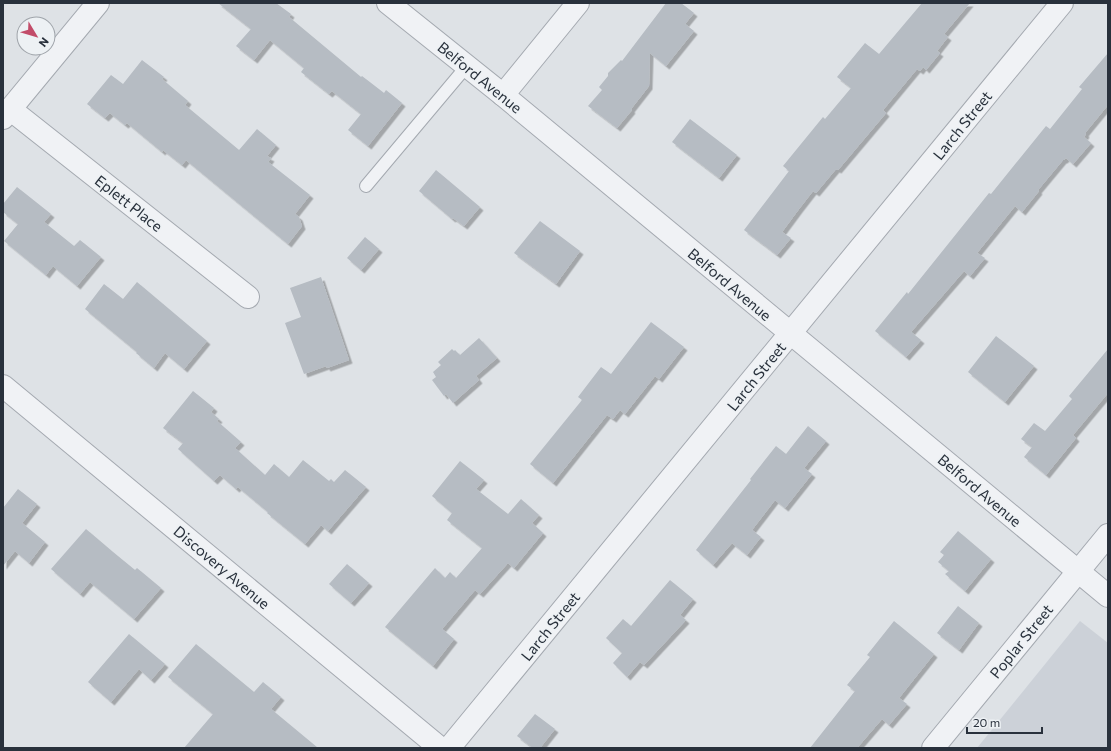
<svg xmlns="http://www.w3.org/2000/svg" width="1111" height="751" font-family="Commissioner,sans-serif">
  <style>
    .built { fill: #ccd1d8 }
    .building { fill: #b6bcc3; filter: url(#shadow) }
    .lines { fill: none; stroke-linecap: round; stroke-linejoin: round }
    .service-casing { stroke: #a4a9b0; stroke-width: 14 }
    .minor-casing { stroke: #a4a9b0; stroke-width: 24 }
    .service { stroke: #f0f2f5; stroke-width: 12 }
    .minor { stroke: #f0f2f5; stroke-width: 22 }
    .labels { text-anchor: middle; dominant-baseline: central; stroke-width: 3; stroke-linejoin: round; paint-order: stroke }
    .street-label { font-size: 15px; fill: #29313c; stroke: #edf1f4 }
  </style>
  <defs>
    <filter id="shadow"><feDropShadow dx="3.5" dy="3.5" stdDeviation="0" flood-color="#0004"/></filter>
  </defs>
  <rect width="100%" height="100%" fill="#dee2e6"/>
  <path class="built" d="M1080 621 1108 643V748H977Z"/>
  <g class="building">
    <path d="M218 3H276L291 14 289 17 361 77 362 76 384 93 386 90 402 103 368 146 348 130 361 114 332 91 329 94 301 72 304 68 270 40 254 60 236 46 251 29Z"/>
    <path d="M666 3H681L694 13 685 24 694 31 666 66 650 53 649 86 631 109 632 110 617 128 588 106 602 90 599 87 608 76V73L621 60 622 61Z"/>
    <path d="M922 3H970L944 34 948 37 937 51 940 53 926 70 923 67 920 71 917 69 883 110 886 113 838 170 836 169 816 193 813 191 799 209 782 232 791 238 777 255 744 230 789 171 783 166 823 117 825 119 851 88 837 77 865 43 879 54Z"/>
    <path d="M1108 53V105L1085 133 1086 134 1084 137 1091 143 1073 164 1066 158 1064 160H1063L1038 190 1039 191 1022 212 1015 206 977 253 985 258 970 276 964 271 911 332 921 340 906 357 875 331 907 292 908 294 989 193 991 194 1046 126 1050 129 1082 89 1079 87Z"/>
    <path d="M142 60 164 77 162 79 188 101 185 105 239 150 257 129 276 145 267 156 271 158 268 162 310 195 295 214 299 217 302 226 288 244 186 160 182 165 163 150 162 152 127 123 125 125 110 113 105 118 87 104 111 75 123 84Z"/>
    <path d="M690 119 737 155 719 178 672 142Z"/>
    <path d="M436 170 480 207 464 226 453 218 452 219 419 191Z"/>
    <path d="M17 187 51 214 44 222 74 246 80 240 101 257 77 286 53 266 46 275 4 241 18 224 3 212V204Z"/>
    <path d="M540 221 580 251 556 284 514 253Z"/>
    <path d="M365 237 379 249 361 270 347 258Z"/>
    <path d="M321 277 349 360 327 368 326 366 304 374 285 323 301 317 290 288Z"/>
    <path d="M137 282 207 341 184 369 165 353 154 368 136 353 137 352 85 309 104 284 123 299Z"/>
    <path d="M651 322 684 347 659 379 655 376 625 414 620 410 613 419 607 415 553 483 530 464 582 400 578 397 601 367 611 374Z"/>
    <path d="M996 336 1034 366 1005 402 968 372Z"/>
    <path d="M479 338 497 358 476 376 479 380 453 403 446 394 444 396 432 380 436 377 433 372 441 365 438 362 452 349 454 351 455 350 460 355Z"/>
    <path d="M1108 349V393L1073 435 1076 438 1046 475 1024 457 1032 447 1021 439 1034 423 1045 431 1072 399 1069 396Z"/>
    <path d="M193 391 214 408 211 412 219 419 217 421 241 442 235 448 265 475 274 464 289 477 303 460 329 481 331 479 334 482 345 470 366 487 328 531 321 525 305 544 267 513 268 512 238 487 236 489 220 475 214 481 178 449 183 443 163 428Z"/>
    <path d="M808 426 826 441 804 468 812 474 785 508 775 500 752 530 761 537 747 555 732 543 713 565 696 550 751 480 750 479 776 446 786 454Z"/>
    <path d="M460 461 484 480 476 489 508 514 521 499 539 515 532 523 543 533 514 568 508 563 480 594 475 590 442 629 454 639 433 666 385 627 435 568 445 578 450 572 456 578 482 548 447 520 452 513 432 496Z"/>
    <path d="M18 489 37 504 22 523 45 542 29 563 15 551 3 566V508Z"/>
    <path d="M86 529 113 552 135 570 137 568 161 588 134 619 90 582 80 594 51 569Z"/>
    <path d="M958 531 991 559 965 591 945 574 949 571 938 562 944 555 940 552Z"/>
    <path d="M347 564 369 583 351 603 329 584Z"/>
    <path d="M670 580 693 599 680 615 686 620 644 665 640 662 627 677 613 663 622 653 606 638 623 619 631 626Z"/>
    <path d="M958 606 979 623 959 650 937 633Z"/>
    <path d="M894 621 934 654 899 698 907 704 889 725 882 719 857 748H810L855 691 847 685 870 657 867 655Z"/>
    <path d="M129 634 165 664 151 680 139 669 111 702 88 682Z"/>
    <path d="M196 644 254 692 263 682 281 697 271 709 318 748H184L213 714 168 677Z"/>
    <path d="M535 714 555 729 540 748H533L517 736Z"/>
  </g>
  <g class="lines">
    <defs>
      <path id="service" d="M366 186 466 67"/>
      <g id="minor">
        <path d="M388 3 503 95 1108 596"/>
        <path d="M503 95 578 3"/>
        <path d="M10 109 248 297"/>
        <path d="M3 118 98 3"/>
        <path d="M3 386 440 748"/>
        <path d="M449 748 1062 3"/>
        <path d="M933 748 1108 535"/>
      </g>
    </defs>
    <use href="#service" class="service-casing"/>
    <use href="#minor" class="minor-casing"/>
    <use href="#service" class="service"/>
    <use href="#minor" class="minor"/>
  </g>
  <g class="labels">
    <g class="street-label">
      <text transform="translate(480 77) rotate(39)">Belford Avenue</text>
      <text transform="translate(962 125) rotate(-51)">Larch Street</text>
      <text transform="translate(129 203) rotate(38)">Eplett Place</text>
      <text transform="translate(730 284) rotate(40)">Belford Avenue</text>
      <text transform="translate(756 376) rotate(-51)">Larch Street</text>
      <text transform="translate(980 490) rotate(40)">Belford Avenue</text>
      <text transform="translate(222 567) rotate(40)">Discovery Avenue</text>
      <text transform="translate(550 626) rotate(-51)">Larch Street</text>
      <text transform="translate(1021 641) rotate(-51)">Poplar Street</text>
    </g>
  </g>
  <rect width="1111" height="751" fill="none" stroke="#29313c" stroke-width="8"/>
  <g transform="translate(36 36) rotate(128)"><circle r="19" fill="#edf1f4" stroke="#9fa4aa"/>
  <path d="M0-3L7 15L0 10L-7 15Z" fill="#c24c69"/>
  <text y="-6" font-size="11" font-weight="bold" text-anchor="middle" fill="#29313c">N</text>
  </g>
  <path d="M967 727v6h75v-6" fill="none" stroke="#29313c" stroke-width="2"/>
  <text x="973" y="727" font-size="12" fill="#29313c" stroke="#edf1f4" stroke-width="3" paint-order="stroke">20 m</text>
</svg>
